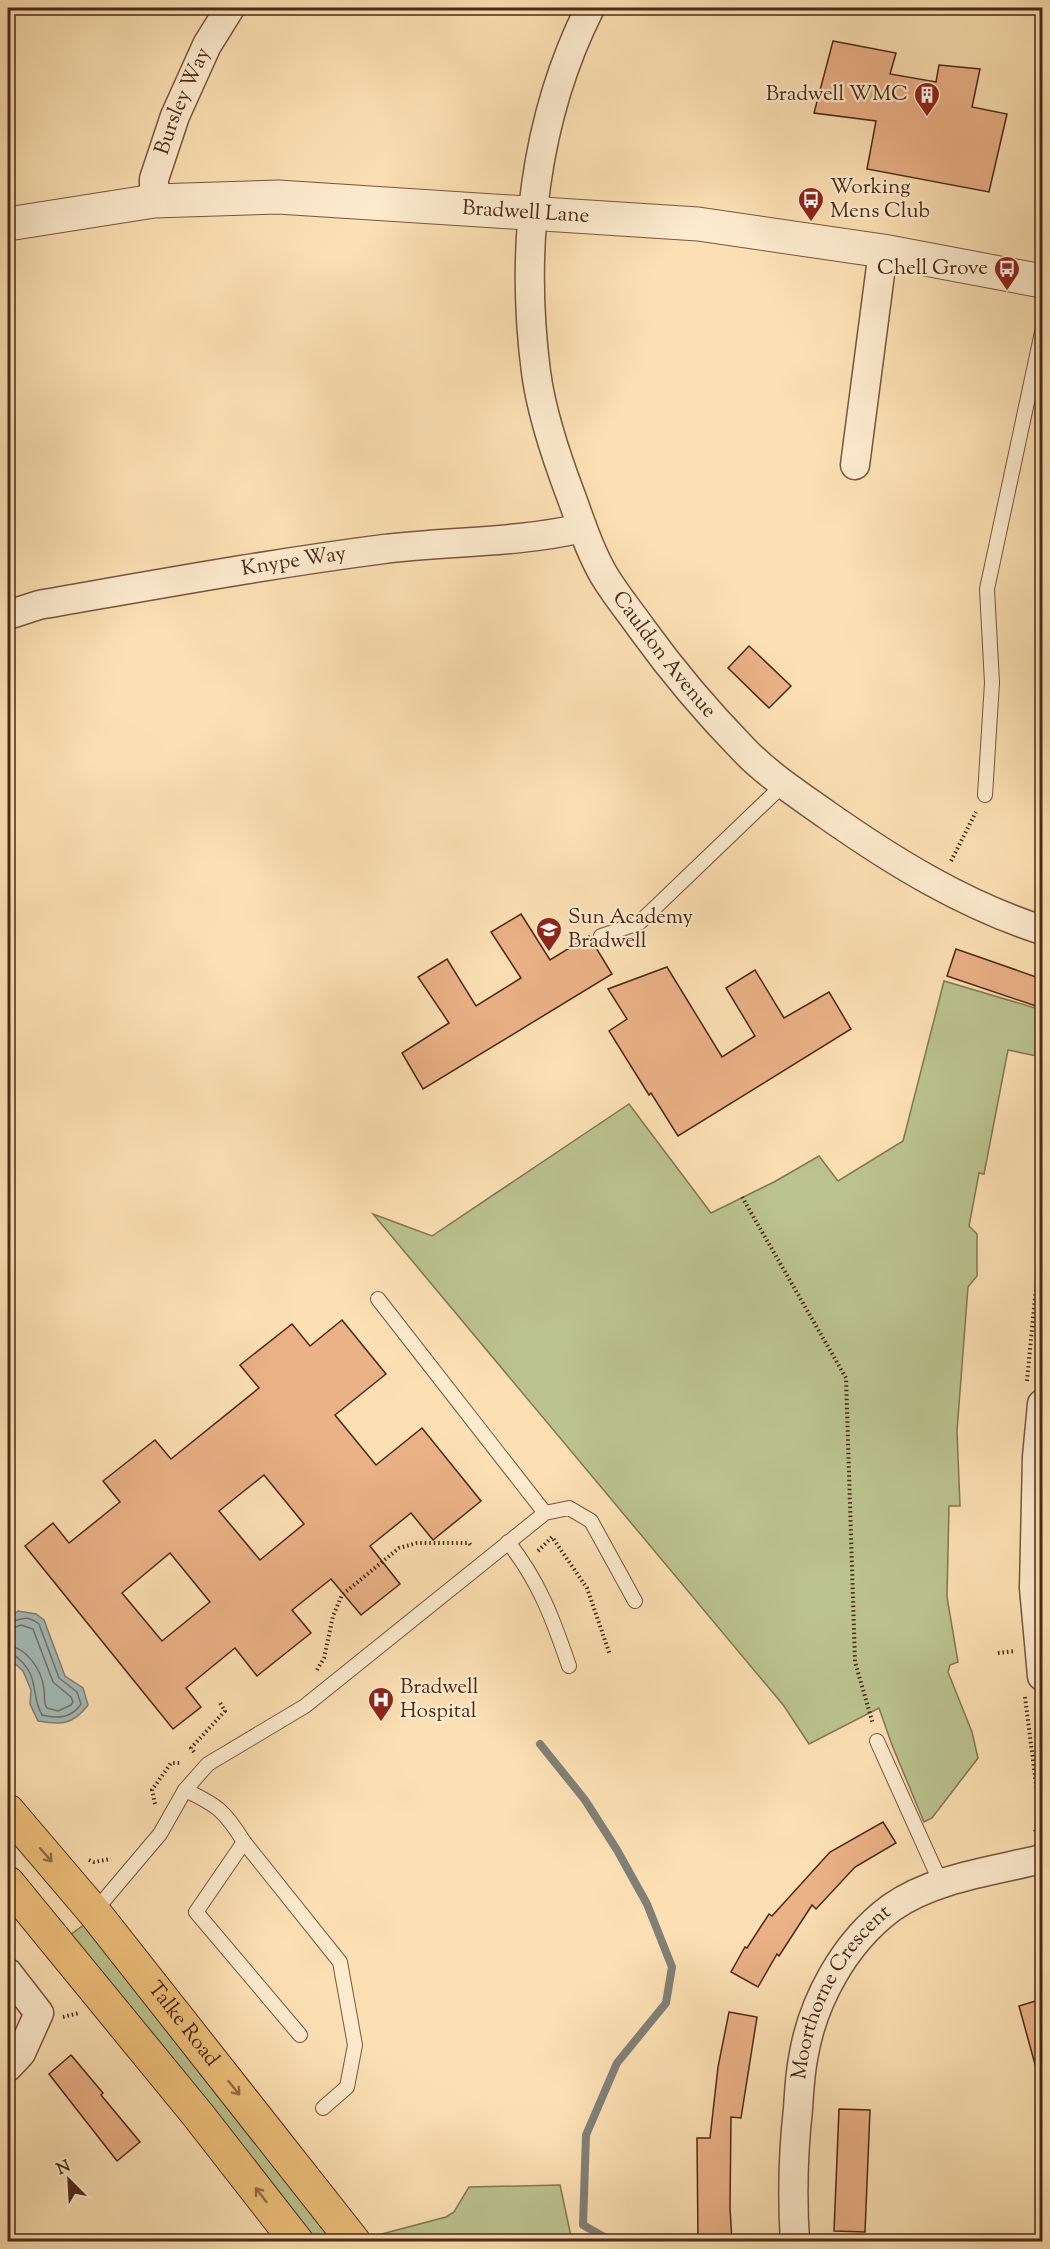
<svg xmlns="http://www.w3.org/2000/svg" width="1050" height="2249" font-family="'Sorts Mill Goudy',serif">
  <style>
    .green { fill: #bbc38f; stroke: #837653; stroke-width: 1.5 }
    .water { fill: #a3bbb7; stroke: #808077; stroke-width: 1.5 }
    .lines { fill: none; stroke-linecap: round; stroke-linejoin: round }
    .shore { stroke: #777267; stroke-width: 1.5 }
    .stream { stroke: #808077; stroke-width: 8 }
    .building { fill: #ebb187; stroke: #4b2817; stroke-width: 1.5; fill-rule: evenodd }
    .service-casing { stroke: #77563e; stroke-width: 16 }
    .minor-casing { stroke: #77563e; stroke-width: 31 }
    .tertiary-casing { stroke: #77563e; stroke-width: 35 }
    .trunk-casing { stroke: #4b2817; stroke-width: 35 }
    .path { stroke: #4b2817; stroke-width: 4; stroke-dasharray: 1.5 3; stroke-linecap: butt }
    .service { stroke: #fdebce; stroke-width: 14 }
    .minor { stroke: #fdebce; stroke-width: 28 }
    .tertiary { stroke: #fdebce; stroke-width: 33 }
    .trunk { stroke: #eec07a; stroke-width: 33 }
    .oneway { stroke: #946c44 }
    .labels { text-anchor: middle; dominant-baseline: central; stroke-width: 4.5; stroke-linejoin: round; paint-order: stroke }
    .poi-label { font-size: 21px; fill: #4b2817; stroke: #fdebce; text-anchor: start }
    .street-label { font-size: 21px; fill: #4b2817; stroke: #fdebce }
  </style>
  <rect width="100%" height="100%" fill="#fce0b3"/>
  <filter id="stains"><feTurbulence type="fractalNoise" baseFrequency=".00333" numOctaves="4"/><feColorMatrix values="0 0 0 0 .2 0 0 0 0 .09 0 0 0 0 .02 0 0 0 .5 -.17"/></filter>
  <radialGradient id="worn" r=".72"><stop offset=".6" stop-color="#630" stop-opacity="0"/><stop offset="1" stop-color="#630" stop-opacity=".3"/></radialGradient>
  <g class="green">
    <path d="M944 981 1042 1010V1057L1008 1050 984 1174 979 1173 969 1226 977 1234V1276L968 1287 957 1431 960 1506H949L947 1597 958 1662 950 1665 948 1672 972 1732 978 1758 932 1818 924 1822 892 1745 879 1708 809 1744 784 1706 373 1214 432 1236 629 1104 711 1213 774 1182 819 1156 838 1181 903 1141Z"/>
    <path d="M85 1924 336 2241H308L70 1935Z"/>
    <path d="M560 2185 572 2241 383 2242 378 2235 446 2217 454 2212 469 2187Z"/>
  </g>
  <path class="water" d="M18 1611 36 1614 44 1620 65 1676 83 1688 88 1705C73 1725 61 1725 38 1721L30 1704 31 1690 23 1671 8 1657V1619Z"/>
  <g class="lines">
    <g class="shore">
      <path d="M8 1622C21 1621 24 1613 39 1624L59 1678 77 1692 81 1704C72 1718 57 1719 42 1715 31 1696 39 1677 20 1660 16 1656 14 1654 8 1653"/>
      <path d="M8 1630 21 1625 33 1629 53 1682 71 1697 73 1702 71 1705 58 1711 47 1708C43 1701 45 1697 44 1689 42 1671 27 1647 8 1646"/>
    </g>
    <path class="stream" d="M540 1744 585 1800 617 1850 647 1904 672 1967 666 2003 617 2063 586 2135 583 2225 606 2238V2242"/>
  </g>
  <g class="building">
    <path d="M833 41 896 53 890 74 936 82 939 65 980 69 972 107 1007 114 989 192 867 169 876 121 814 113Z"/>
    <path d="M749 646 791 686 769 708 728 668Z"/>
    <path d="M521 914 550 960 589 936 612 974 423 1089 402 1053 449 1023 418 977 447 959 476 1006 521 978 491 932Z"/>
    <path d="M956 949 1042 979V987L1036 1006 947 976Z"/>
    <path d="M667 967 722 1057 755 1036 726 988 755 970 784 1018 829 992 851 1029 678 1136 651 1093 649 1095 609 1031 627 1019 608 989Z"/>
    <path d="M342 1320 386 1374 335 1415 376 1465 422 1428 481 1501 433 1540 411 1513 370 1546 400 1584 361 1615 331 1579 292 1610 311 1633 257 1676 235 1648 186 1688 201 1707 173 1729 25 1546 53 1523 69 1543 120 1502 103 1481 155 1440 171 1459 259 1388 240 1365 292 1324 310 1346ZM264 1475 304 1524 260 1560 219 1511ZM170 1553 210 1602 162 1641 122 1593Z"/>
    <path d="M883 1822 896 1843 855 1867 816 1909 812 1905 779 1956 777 1954 758 1987 731 1972 745 1947 747 1948 769 1914 772 1916 830 1852Z"/>
    <path d="M1042 1999V2067L1036 2068 1019 2006Z"/>
    <path d="M729 2012 757 2017 741 2118 731 2117 730 2208 732 2241H698L697 2138H710L718 2067Z"/>
    <path d="M71 2055 103 2093 101 2095 140 2142 117 2161 49 2074Z"/>
    <path d="M839 2109 870 2110 865 2232 834 2231Z"/>
  </g>
  <g class="lines">
    <defs>
      <g id="service">
        <path d="M985 795 992 683 987 589 1042 332"/>
        <path d="M601 936 639 923 784 784"/>
        <path d="M378 1299 545 1513"/>
        <path d="M508 1542C539 1581 553 1619 569 1666"/>
        <path d="M877 1741 941 1883"/>
        <path d="M185 1790C217 1805 225 1811 244 1842L340 1962 355 2045 347 2087 323 2108"/>
        <path d="M244 1842 196 1912 300 2035"/>
        <path d="M94 1912 160 1834 185 1790 208 1764 305 1706 545 1513 569 1508 591 1521 635 1601"/>
      </g>
      <g id="minor">
        <path id="s1" d="M590 8C534 119 520 249 536 372 541 411 557 459 571 496 581 523 590 552 605 577 616 595 630 612 642 629 673 672 707 712 744 750 768 775 799 795 827 815 894 862 964 905 1042 930"/>
        <path id="s2" d="M154 201V179L175 116 207 45 230 8"/>
        <path d="M855 465 883 251"/>
        <path id="s3" d="M8 615 39 605C154 585 268 564 384 549 450 541 518 543 582 528"/>
        <path d="M1042 1404 1037 1457 1034 1588 1042 1676"/>
        <path d="M8 1973 39 2013 21 2053 8 2067"/>
        <path id="s4" d="M795 2242C792 2197 793 2154 798 2109 799 2092 800 2075 803 2059 812 2002 844 1943 891 1908 933 1878 993 1871 1042 1859"/>
      </g>
      <g id="tertiary">
        <path id="s5" d="M8 224 154 201 278 197 698 224 883 251 1042 281"/>
      </g>
      <g id="trunk">
        <path id="s6" d="M8 1811 94 1912 354 2242"/>
        <path d="M8 1883 198 2115 297 2242"/>
      </g>
    </defs>
    <use href="#service" class="service-casing"/>
    <use href="#minor" class="minor-casing"/>
    <use href="#tertiary" class="tertiary-casing"/>
    <use href="#trunk" class="trunk-casing"/>
    <g class="path">
      <path d="M951 861 976 812"/>
      <path d="M742 1197 846 1378 855 1662 873 1724"/>
      <path d="M1027 1381 1035 1297 1042 1249"/>
      <path d="M538 1551 552 1537 587 1588 610 1655"/>
      <path d="M998 1653 1015 1651"/>
      <path d="M317 1670 324 1658 333 1616 342 1595 399 1548 417 1543H469L472 1547"/>
      <path d="M1025 1697 1039 1808V1822L1034 1834"/>
      <path d="M194 1752 191 1748 225 1711 219 1701"/>
      <path d="M155 1804 152 1790 171 1763H182"/>
      <path d="M89 1860 94 1862 111 1859"/>
      <path d="M63 2017 79 2013"/>
    </g>
    <use href="#service" class="service"/>
    <use href="#minor" class="minor"/>
    <use href="#tertiary" class="tertiary"/>
    <use href="#trunk" class="trunk"/>
  </g>
  <defs><path id="oneway-shaft" d="M-6 0H5M1.5-3L5.5 0L1.5 3" fill="none" stroke-width="1.6" stroke-linecap="round" stroke-linejoin="round" transform="scale(1.5)"/></defs>
  <g class="oneway">
    <use href="#oneway-shaft" transform="translate(46 1855) rotate(49)"/>
    <use href="#oneway-shaft" transform="translate(234 2088) rotate(51)"/>
    <use href="#oneway-shaft" transform="translate(261 2195) rotate(-128)"/>
  </g>
  <defs>
    <symbol id="building-pin" viewBox="-11 -11 22 30"><path d="M0 17L-7.5 6A9.5 9.5 0 1 1 7.5 6Z" fill="#8f2418" stroke="#fdebce"/><path d="M-4-6H4V6H1V3H-1V6H-4ZM-2.5-4.3h1.7v1.8h-1.7ZM.8-4.3h1.7v1.8H.8ZM-2.5-1h1.7V.8h-1.7ZM.8-1h1.7V.8H.8Z" fill="#fff"/></symbol>
    <symbol id="bus-pin" viewBox="-11 -11 22 30"><path d="M0 17L-7.5 6A9.5 9.5 0 1 1 7.5 6Z" fill="#8f2418" stroke="#fdebce"/><path d="M-5-6H5V4H4V6H2V4H-2V6H-4V4H-5ZM-3.5-4V0h7V-4ZM-3.5 1.2v1.5H-2V1.2ZM2 1.2v1.5H3.5V1.2Z" fill="#fff"/></symbol>
    <symbol id="school-pin" viewBox="-11 -11 22 30"><path d="M0 17L-7.5 6A9.5 9.5 0 1 1 7.5 6Z" fill="#8f2418" stroke="#fdebce"/><path d="M0-5L7-2L0 1L-7-2ZM-4 1L0 2.5L4 1V4Q0 6-4 4Z" fill="#fff"/></symbol>
    <symbol id="hospital-pin" viewBox="-11 -11 22 30"><path d="M0 17L-7.5 6A9.5 9.5 0 1 1 7.5 6Z" fill="#8f2418" stroke="#fdebce"/><path d="M-5-5h3v3.5h4V-5h3V5h-3V1.5h-4V5h-3Z" fill="#fff"/></symbol>
  </defs>
  <g fill-rule="evenodd">
    <use href="#building-pin" x="912" y="80" width="30" height="40"/>
    <use href="#bus-pin" x="796" y="185" width="30" height="40"/>
    <use href="#bus-pin" x="992" y="254" width="30" height="40"/>
    <use href="#school-pin" x="534" y="915" width="30" height="40"/>
    <use href="#hospital-pin" x="366" y="1685" width="30" height="40"/>
  </g>
  <g class="labels">
    <g class="poi-label">
      <text x="908" y="95" text-anchor="end">Bradwell WMC</text>
      <text x="830" y="188">Working<tspan x="830" dy="24">Mens Club</tspan></text>
      <text x="988" y="269" text-anchor="end">Chell Grove</text>
      <text x="568" y="918">Sun Academy<tspan x="568" dy="24">Bradwell</tspan></text>
      <text x="400" y="1688">Bradwell<tspan x="400" dy="24">Hospital</tspan></text>
    </g>
    <g class="street-label">
      <text stroke="none"><textPath href="#s2" startOffset="105">Bursley Way</textPath></text>
      <text stroke="none"><textPath href="#s5" startOffset="520">Bradwell Lane</textPath></text>
      <text stroke="none"><textPath href="#s3" startOffset="291">Knype Way</textPath></text>
      <text stroke="none"><textPath href="#s1" startOffset="688">Cauldon Avenue</textPath></text>
      <text stroke="none"><textPath href="#s4" startOffset="261">Moorthorne Crescent</textPath></text>
      <text stroke="none"><textPath href="#s6" startOffset="276">Talke Road</textPath></text>
    </g>
  </g>
  <rect width="1050" height="2249" fill="none" stroke="#fce0b3" stroke-width="30"/>
  <rect x="9" y="9" width="1032" height="2231" fill="none" stroke="#4b2817" stroke-width="3"/>
  <rect x="15" y="15" width="1020" height="2219" fill="none" stroke="#4b2817" stroke-width="1.5"/>
  <g transform="translate(69 2180) rotate(336)" stroke="#fdebce" stroke-width="4.5" paint-order="stroke">
  <path d="M0-4.5L10 22L0 15L-10 22Z" fill="#4b2817"/>
  <text y="-9" font-size="16" font-weight="bold" text-anchor="middle" fill="#4b2817">N</text>
  </g>
  <rect width="100%" height="100%" filter="url(#stains)"/>
  <rect width="100%" height="100%" fill="url(#worn)"/>
</svg>
